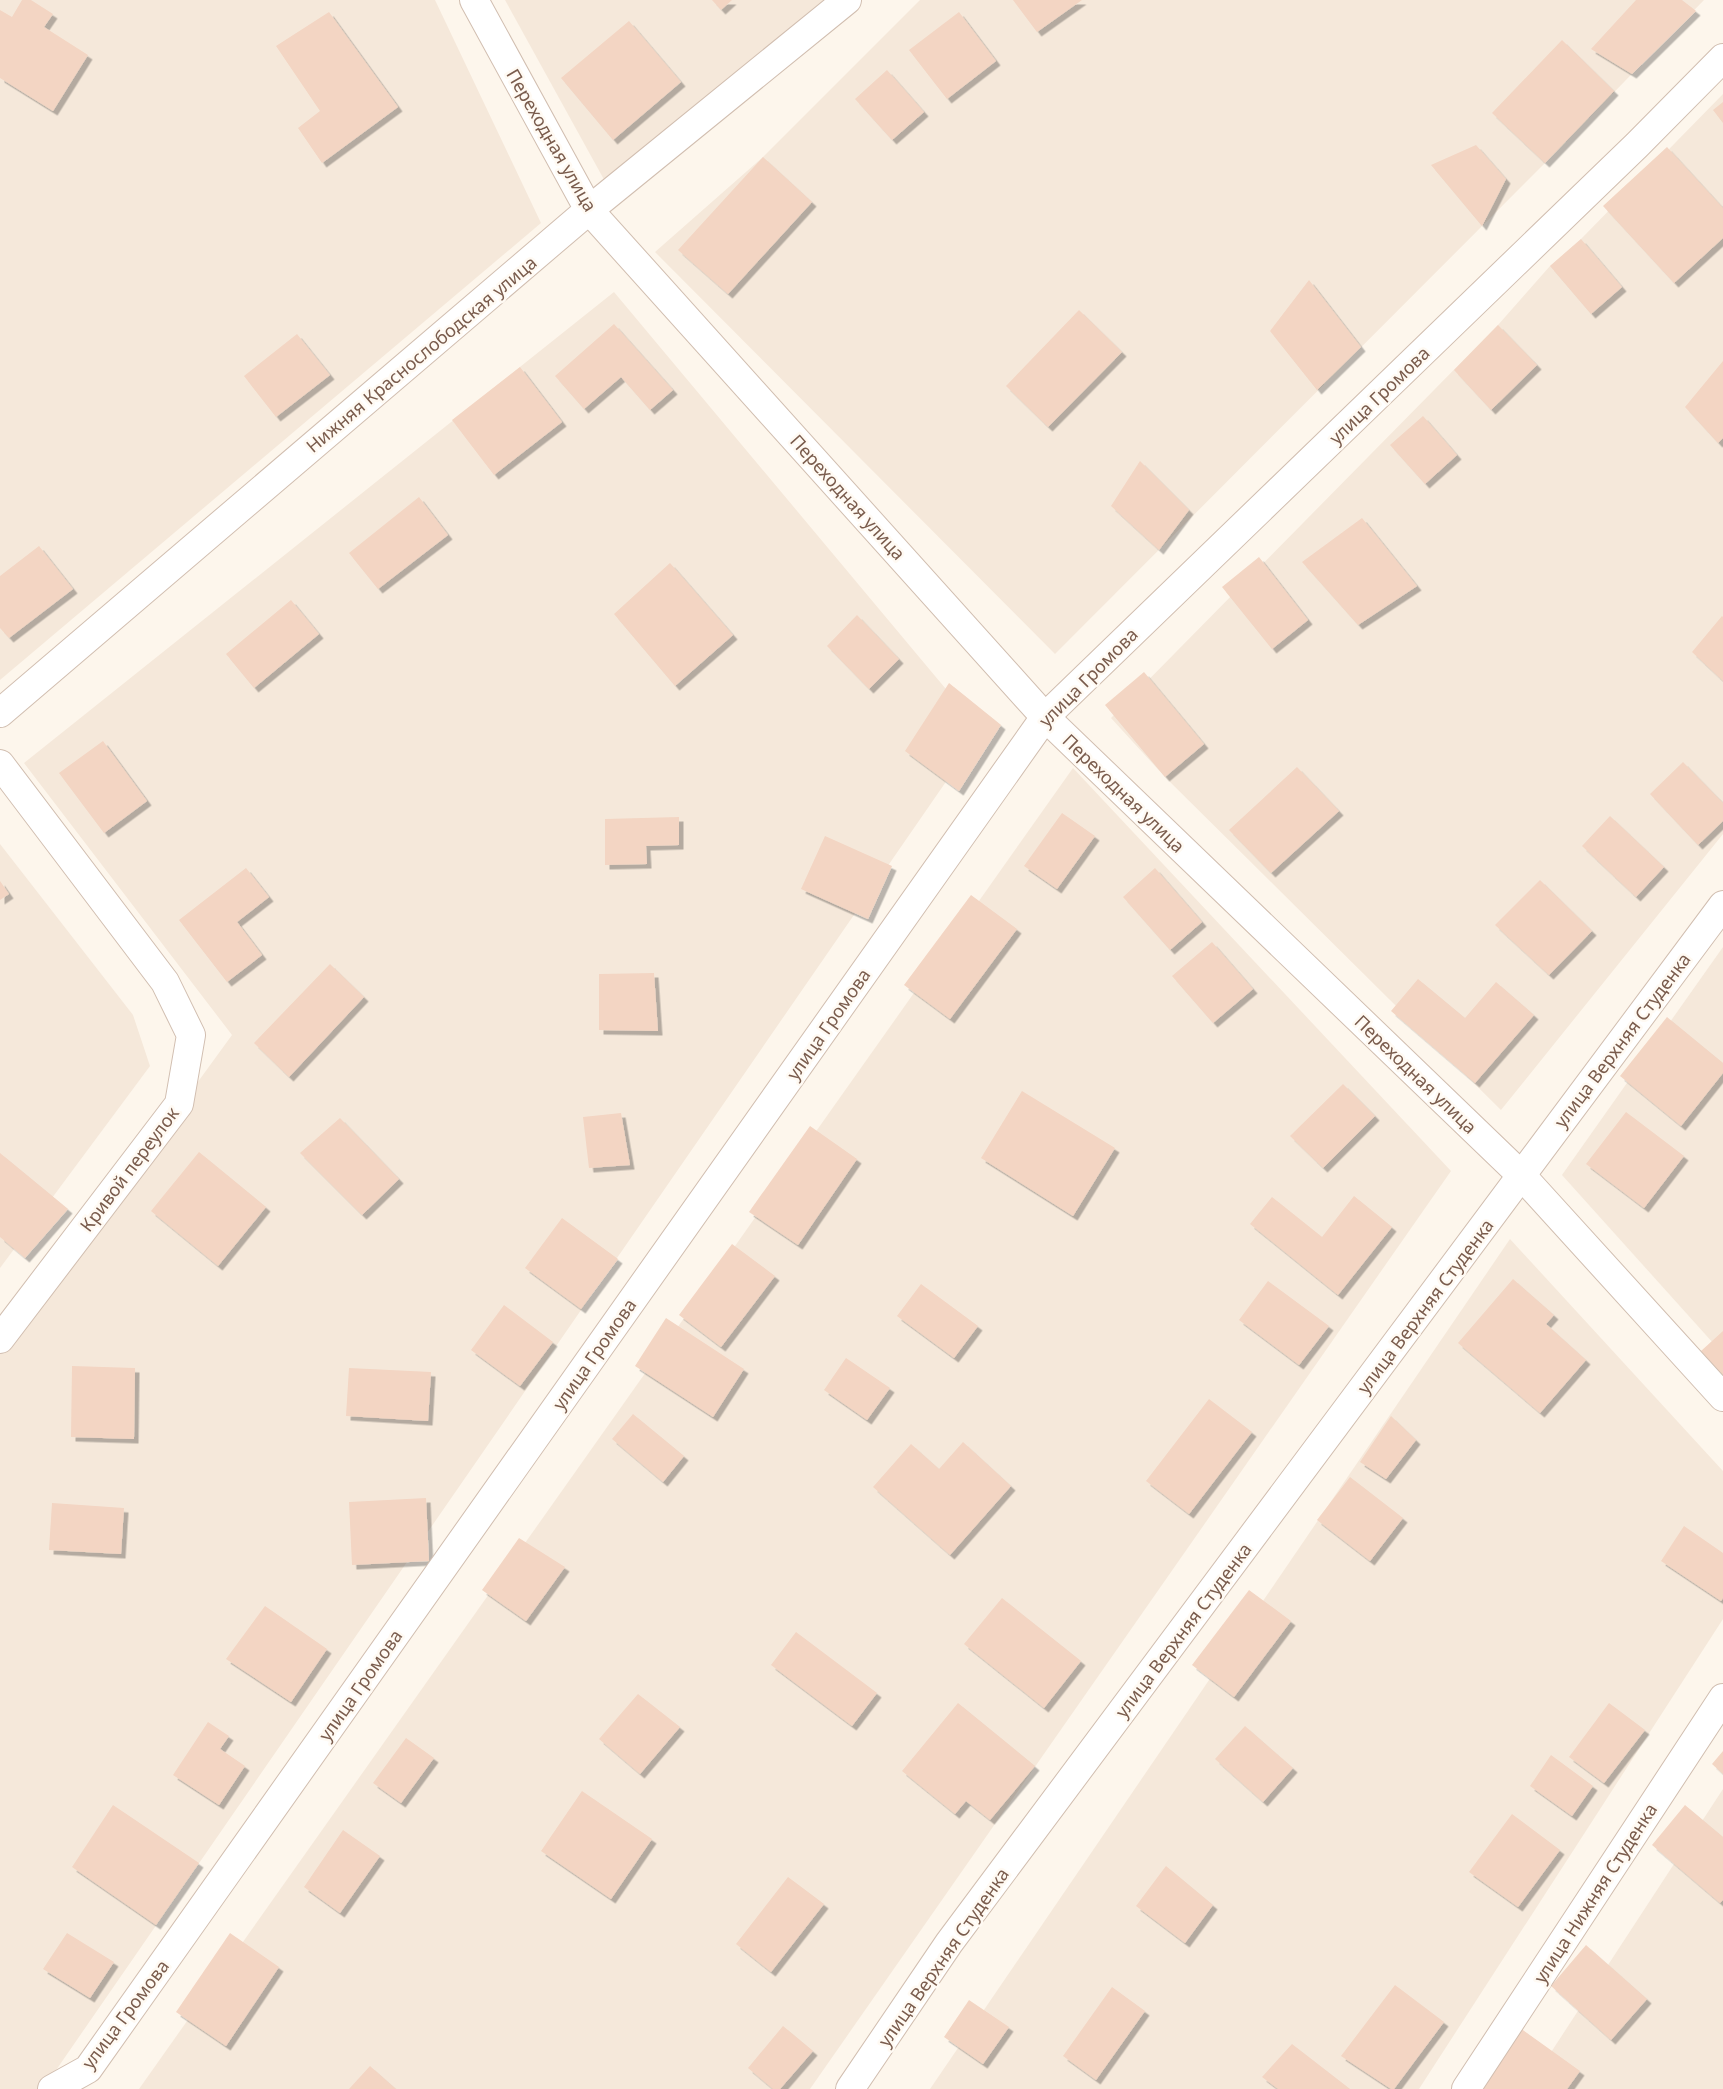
<svg xmlns="http://www.w3.org/2000/svg" width="1723" height="2089" font-family="'Noto Sans',sans-serif">
  <style>
    .residential { fill: #f5e8da }
    .building { fill: #f3d5c3; filter: url(#shadow) }
    .lines { fill: none; stroke-linecap: round; stroke-linejoin: round }
    .street-casing { stroke: #d1beb0; stroke-width: 30 }
    .street { stroke: #fff; stroke-width: 28 }
    .labels { text-anchor: middle; dominant-baseline: central; stroke-width: 5; stroke-linejoin: round; paint-order: stroke }
    .street-label { font-size: 18px; fill: #7a5c4d; stroke: #fffaf3 }
  </style>
  <defs>
    <filter id="shadow"><feDropShadow dx="4.5" dy="4.5" stdDeviation="0" flood-color="#0004"/></filter>
  </defs>
  <rect width="100%" height="100%" fill="#fdf6ec"/>
  <g class="residential">
    <path d="M0 0H435L541 223 0 680Z"/>
    <path d="M505 0H829L607 185Z"/>
    <path d="M920 0H1704L1545 163 1055 654 655 252 763 157Z"/>
    <path d="M1723 94V834L1501 1110 1165 777 1111 718 1498 325 1550 266 1581 239Z"/>
    <path d="M614 292 981 731 43 2089H0V1354L232 1035 24 763Z"/>
    <path d="M1073 768 1451 1171 810 2089H139Z"/>
    <path d="M0 844 133 1015 150 1066 0 1268Z"/>
    <path d="M1723 947V1354L1562 1175Z"/>
    <path d="M1510 1239 1723 1471V1619L1419 2089H930Z"/>
    <path d="M1723 1789V2089H1527Z"/>
  </g>
  <g class="building">
    <path d="M22 0H31L53 14 44 27 88 55 53 111 0 78V10L12 17Z"/>
    <path d="M712 0H732L721 10Z"/>
    <path d="M1013 0H1082L1037 32Z"/>
    <path d="M1636 0H1682L1696 11 1632 74 1591 49Z"/>
    <path d="M329 12 398 107 322 163 298 128 320 111 276 46Z"/>
    <path d="M959 12 996 61 947 99 909 50Z"/>
    <path d="M629 21 681 82 613 140 561 78Z"/>
    <path d="M1562 40 1614 91 1545 163 1492 113Z"/>
    <path d="M887 70 924 112 892 140 855 99Z"/>
    <path d="M1723 102V123L1713 110Z"/>
    <path d="M1476 145 1506 179 1482 226 1431 165Z"/>
    <path d="M1667 147 1723 208V238L1674 283 1603 206Z"/>
    <path d="M763 157 812 202 728 294 678 250Z"/>
    <path d="M1581 239 1622 287 1591 314 1550 266Z"/>
    <path d="M1309 280 1361 347 1317 390 1270 331Z"/>
    <path d="M1079 310 1122 352 1048 427 1006 386Z"/>
    <path d="M614 324 673 390 650 410 621 377 584 409 555 376Z"/>
    <path d="M1498 325 1537 365 1491 410 1454 370Z"/>
    <path d="M297 334 330 375 276 417 244 376Z"/>
    <path d="M1723 361V438L1718 443 1685 407Z"/>
    <path d="M520 367 562 422 494 475 452 420Z"/>
    <path d="M1423 416 1457 455 1425 484 1390 445Z"/>
    <path d="M1140 461 1189 510 1159 550 1111 506Z"/>
    <path d="M419 497 448 535 378 589 349 553Z"/>
    <path d="M1362 518 1417 586 1358 625 1302 562Z"/>
    <path d="M39 546 73 589 9 638 0 628V576Z"/>
    <path d="M1259 557 1308 620 1272 649 1222 587Z"/>
    <path d="M670 563 733 635 675 686 614 614Z"/>
    <path d="M291 600 319 634 254 688 226 654Z"/>
    <path d="M857 615 899 659 869 689 827 646Z"/>
    <path d="M1722 616 1723 617V681L1692 652Z"/>
    <path d="M1144 672 1204 744 1165 777 1105 705Z"/>
    <path d="M949 683 1001 725 959 791 905 751Z"/>
    <path d="M103 741 147 801 104 833 59 773Z"/>
    <path d="M1683 762 1723 803V821L1698 845 1650 794Z"/>
    <path d="M1297 767 1339 811 1271 873 1229 830Z"/>
    <path d="M1062 813 1095 836 1057 889 1024 866Z"/>
    <path d="M1610 816 1664 867 1636 897 1582 846Z"/>
    <path d="M679 817V845L646 846 647 864 605 865V819Z"/>
    <path d="M825 836 892 866 868 919 801 889Z"/>
    <path d="M246 868 269 897 237 922 262 955 227 982 179 920Z"/>
    <path d="M1155 868 1202 922 1170 950 1123 897Z"/>
    <path d="M1540 880 1592 931 1549 975 1495 925Z"/>
    <path d="M0 881 9 894 0 900Z"/>
    <path d="M971 895 1017 929 950 1019 904 985Z"/>
    <path d="M1212 942 1253 989 1213 1023 1172 976Z"/>
    <path d="M330 964 364 997 289 1077 254 1043Z"/>
    <path d="M654 973 658 1031 599 1030V974Z"/>
    <path d="M1418 979 1465 1018 1496 982 1534 1015 1475 1083 1391 1011Z"/>
    <path d="M1667 1017 1723 1063V1073L1681 1126 1620 1076Z"/>
    <path d="M1343 1084 1375 1116 1323 1168 1290 1136Z"/>
    <path d="M1022 1091 1115 1148 1073 1216 981 1158Z"/>
    <path d="M1626 1112 1684 1156 1644 1208 1586 1164Z"/>
    <path d="M621 1113 630 1165 589 1168 583 1117Z"/>
    <path d="M340 1118 399 1179 362 1215 300 1153Z"/>
    <path d="M810 1126 857 1159 798 1245 749 1212Z"/>
    <path d="M199 1152 266 1207 218 1266 151 1211Z"/>
    <path d="M0 1153 68 1209 25 1258 0 1237Z"/>
    <path d="M1354 1196 1392 1227 1338 1295 1250 1224 1272 1197 1322 1237Z"/>
    <path d="M562 1218 618 1259 581 1309 525 1268Z"/>
    <path d="M732 1244 775 1276 721 1347 679 1315Z"/>
    <path d="M1513 1279 1554 1315 1546 1324 1586 1360 1540 1413 1458 1343Z"/>
    <path d="M1268 1281 1329 1326 1299 1365 1239 1320Z"/>
    <path d="M921 1284 978 1326 954 1358 897 1316Z"/>
    <path d="M504 1305 553 1342 520 1386 471 1350Z"/>
    <path d="M666 1318 744 1369 713 1417 635 1366Z"/>
    <path d="M1723 1331V1375L1701 1351Z"/>
    <path d="M846 1358 890 1388 867 1420 824 1390Z"/>
    <path d="M72 1366 135 1368 134 1439 71 1437Z"/>
    <path d="M349 1368 431 1372 428 1421 346 1416Z"/>
    <path d="M1209 1399 1252 1432 1189 1514 1146 1481Z"/>
    <path d="M633 1414 684 1456 663 1482 612 1439Z"/>
    <path d="M1391 1416 1416 1440 1386 1479 1360 1462Z"/>
    <path d="M963 1442 1011 1486 950 1555 873 1487 911 1444 939 1469Z"/>
    <path d="M1350 1477 1403 1518 1370 1561 1317 1520Z"/>
    <path d="M426 1498 429 1561 352 1565 349 1502Z"/>
    <path d="M52 1503 124 1508 121 1554 49 1550Z"/>
    <path d="M1684 1526 1723 1553V1598L1721 1601 1661 1561Z"/>
    <path d="M519 1538 565 1567 526 1621 482 1590Z"/>
    <path d="M1249 1590 1291 1621 1234 1697 1192 1665Z"/>
    <path d="M1002 1598 1081 1661 1044 1708 964 1644Z"/>
    <path d="M265 1606 327 1649 291 1702 226 1659Z"/>
    <path d="M796 1632 877 1693 852 1726 771 1665Z"/>
    <path d="M638 1694 680 1727 640 1774 599 1739Z"/>
    <path d="M958 1703 1035 1766 990 1820 966 1801 955 1814 902 1771Z"/>
    <path d="M1609 1703 1645 1730 1604 1783 1569 1757Z"/>
    <path d="M208 1722 229 1736 220 1749 245 1766 219 1805 173 1775Z"/>
    <path d="M1245 1726 1293 1768 1263 1802 1215 1759Z"/>
    <path d="M406 1738 434 1758 401 1803 373 1783Z"/>
    <path d="M1723 1751V1774L1712 1764Z"/>
    <path d="M1551 1755 1593 1786 1572 1816 1530 1786Z"/>
    <path d="M582 1791 652 1839 611 1899 541 1851Z"/>
    <path d="M113 1805 199 1863 156 1925 72 1867Z"/>
    <path d="M1685 1805 1723 1837V1900L1720 1903 1652 1845Z"/>
    <path d="M1512 1814 1560 1850 1518 1907 1469 1872Z"/>
    <path d="M343 1830 380 1856 340 1913 304 1887Z"/>
    <path d="M1166 1866 1213 1905 1185 1943 1136 1906Z"/>
    <path d="M788 1877 824 1904 771 1972 736 1944Z"/>
    <path d="M67 1933 114 1962 90 1998 43 1969Z"/>
    <path d="M230 1933 279 1967 226 2046 176 2012Z"/>
    <path d="M1586 1945 1647 1999 1611 2040 1551 1986Z"/>
    <path d="M1395 1985 1444 2022 1394 2089H1391L1341 2056Z"/>
    <path d="M1112 1987 1145 2011 1096 2080 1063 2056Z"/>
    <path d="M969 2000 1009 2027 983 2064 944 2037Z"/>
    <path d="M783 2026 813 2051 780 2089H773L748 2068Z"/>
    <path d="M1520 2028 1580 2071 1567 2089H1475Z"/>
    <path d="M1292 2044 1350 2089H1278L1262 2077Z"/>
    <path d="M370 2066 396 2089H349Z"/>
  </g>
  <g class="lines">
    <defs>
      <g id="street">
        <path d="M474 0 589 210 1045 717 1522 1176 1723 1397"/>
        <path d="M0 713 589 210 847 0"/>
        <path d="M0 764 165 982 191 1035 179 1104 0 1339"/>
        <path d="M52 2089 88 2069 1045 717 1637 145 1723 58"/>
        <path d="M850 2089 949 1943 1723 905"/>
        <path d="M1466 2089 1723 1698"/>
      </g>
    </defs>
    <use href="#street" class="street-casing"/>
    <use href="#street" class="street"/>
  </g>
  <g class="labels">
    <g class="street-label">
      <text transform="translate(552 140) rotate(60)">Переходная улица</text>
      <text transform="translate(421 354) rotate(-40)">Нижняя Краснослободская улица</text>
      <text transform="translate(1379 395) rotate(-44)">улица Громова</text>
      <text transform="translate(848 497) rotate(48)">Переходная улица</text>
      <text transform="translate(1088 677) rotate(-45)">улица Громова</text>
      <text transform="translate(1124 793) rotate(44)">Переходная улица</text>
      <text transform="translate(828 1024) rotate(-55)">улица Громова</text>
      <text transform="translate(1622 1040) rotate(-53)">улица Верхняя Студенка</text>
      <text transform="translate(1416 1074) rotate(44)">Переходная улица</text>
      <text transform="translate(129 1169) rotate(-53)">Кривой переулок</text>
      <text transform="translate(1425 1306) rotate(-53)">улица Верхняя Cтуденка</text>
      <text transform="translate(594 1354) rotate(-55)">улица Громова</text>
      <text transform="translate(1183 1630) rotate(-53)">улица Верхняя Cтуденка</text>
      <text transform="translate(360 1685) rotate(-55)">улица Громова</text>
      <text transform="translate(1595 1893) rotate(-57)">улица Нижняя Cтуденкa</text>
      <text transform="translate(943 1957) rotate(-55)">улица Верхняя Cтуденка</text>
      <text transform="translate(125 2014) rotate(-53)">улица Громова</text>
    </g>
  </g>
</svg>
